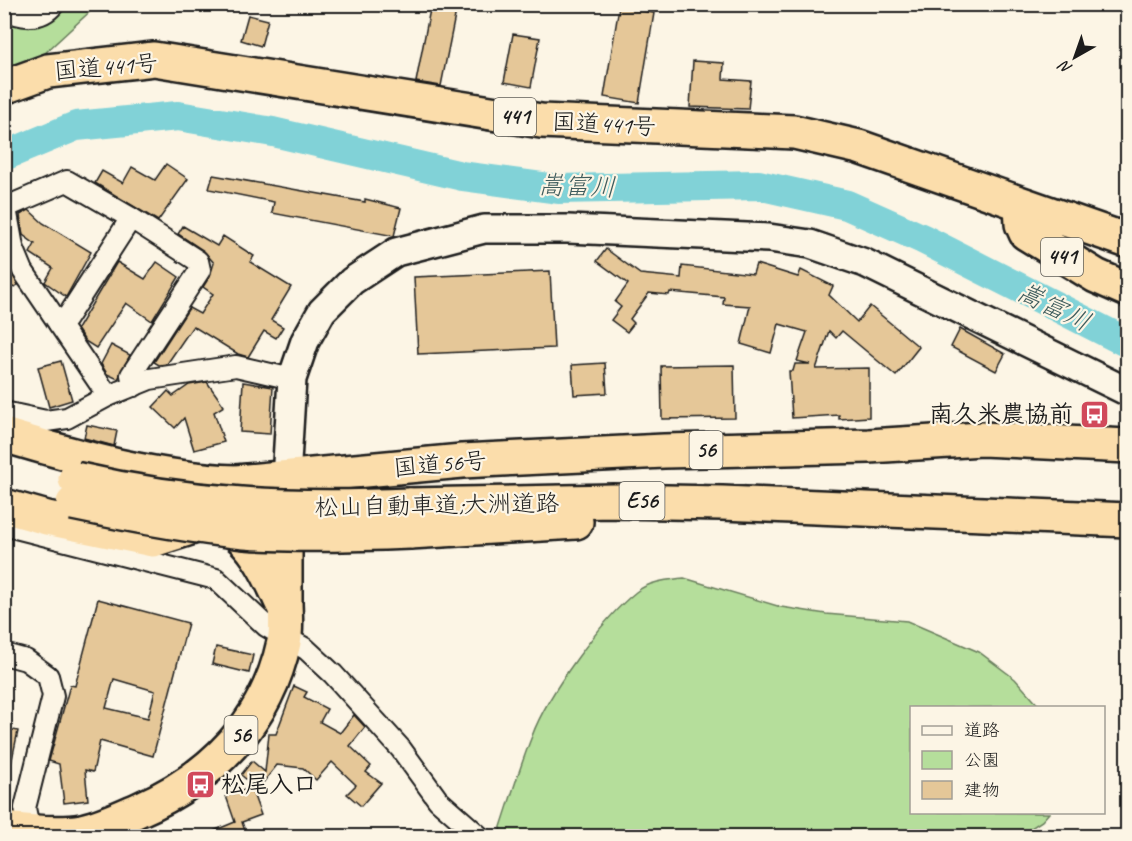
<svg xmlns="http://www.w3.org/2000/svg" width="1132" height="841" font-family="Caveat,'Klee One',sans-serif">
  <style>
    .green { fill: #b5de9b; stroke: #687d5c; stroke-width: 1.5 }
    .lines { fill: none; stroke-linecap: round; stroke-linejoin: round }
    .river { stroke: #81d2d7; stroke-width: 30 }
    .building { fill: #e5c798; stroke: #1c1c1c; stroke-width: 1.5; fill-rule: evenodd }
    .street-casing { stroke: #1c1c1c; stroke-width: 24 }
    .secondary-casing { stroke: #1c1c1c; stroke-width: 32 }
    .highway-casing { stroke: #1c1c1c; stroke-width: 38 }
    .street { stroke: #fcf5e5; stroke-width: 20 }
    .secondary { stroke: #fcf5e5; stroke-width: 27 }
    .highway { stroke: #fbddab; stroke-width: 33 }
    .highway-bridge-casing { stroke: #1c1c1c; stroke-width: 38; stroke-linecap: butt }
    .highway-bridge { stroke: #fbddab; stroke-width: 33 }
    .labels { text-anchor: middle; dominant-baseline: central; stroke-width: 4.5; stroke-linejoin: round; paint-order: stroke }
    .shield { fill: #fcf5e5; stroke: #5f5d58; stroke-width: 1.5 }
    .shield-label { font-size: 22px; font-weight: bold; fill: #1c1c1c }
    .street-label { font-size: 24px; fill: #1c1c1c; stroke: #fcf5e5 }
    .poi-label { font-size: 24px; font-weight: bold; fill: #1c1c1c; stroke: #fcf5e5; text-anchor: end }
    .water-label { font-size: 26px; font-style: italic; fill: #3f5c5d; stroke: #fcf5e5 }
  </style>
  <rect width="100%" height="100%" fill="#fcf5e5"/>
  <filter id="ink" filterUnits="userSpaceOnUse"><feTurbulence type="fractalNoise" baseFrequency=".0167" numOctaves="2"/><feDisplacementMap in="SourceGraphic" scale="12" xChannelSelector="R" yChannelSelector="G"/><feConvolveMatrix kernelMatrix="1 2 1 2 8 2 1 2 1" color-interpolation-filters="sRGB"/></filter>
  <g filter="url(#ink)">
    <g class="green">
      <path d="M5 5H97L5 90Z"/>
      <path d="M684 578 781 607 826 614 907 621 979 652 1015 679 1040 707 912 708V812L1049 813 1042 821 1019 836H498C509 803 519 769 532 736 547 695 602 619 636 592 650 581 668 580 684 578Z"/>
    </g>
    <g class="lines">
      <path class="river" d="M4 156 76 126 178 116 273 132 462 176 558 189 758 185 847 205 923 239 1128 343"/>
    </g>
    <g class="building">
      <path d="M431 4 457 6 441 86 416 82Z"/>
      <path d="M619 7 654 13 639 103 604 97Z"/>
      <path d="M248 15 268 20 261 46 241 40Z"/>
      <path d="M513 34 540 38 531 87 504 82Z"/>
      <path d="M693 61 724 63 723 79 751 81 748 109 690 107Z"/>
      <path d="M166 164 188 179 158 221 95 183 102 171 123 183 132 167 155 180Z"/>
      <path d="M213 175 365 202V199L401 208 394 236 272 213 274 202 209 189Z"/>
      <path d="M29 210 43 223 91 252 66 297 45 282 53 268 30 253 35 244 23 235 20 215Z"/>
      <path d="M183 226 217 246 223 236 254 256 250 262 291 287 271 320 283 327 276 338 264 331 248 357 238 354 193 326 167 364 159 365 154 362 189 308 200 314 213 294 203 287 210 276 214 263 204 251 178 234Z"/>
      <path d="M606 249 640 274 681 278 682 266 753 274 756 264 798 277 801 270 833 286 829 295 857 322 870 306 919 347 896 376 842 331 836 338 829 331 816 369 869 368V417L839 419V415L792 418 789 371H793L795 364H810L797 361 807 332 779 324 771 353 741 344 750 306 723 304 724 297 670 292 669 295 649 293 630 319 634 323 627 332 611 320 621 307 615 302 628 284 597 261Z"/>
      <path d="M4 258 18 285 4 292Z"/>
      <path d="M117 262 145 279 157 262 179 277 152 321 126 303 96 348 85 341 77 329Z"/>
      <path d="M550 271 554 348 418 354 414 277Z"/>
      <path d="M960 329 1005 354 996 371 951 347Z"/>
      <path d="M111 345 130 355 118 379 107 374 101 364Z"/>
      <path d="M61 361 72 400 49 407 38 367Z"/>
      <path d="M605 363 607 393 574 395 572 365Z"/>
      <path d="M734 365 735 418 662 419 661 366Z"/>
      <path d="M207 382 224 406 214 412 224 442 194 450 184 418 175 428 153 407 168 391 173 396 189 385Z"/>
      <path d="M243 382 273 387 270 434 240 432Z"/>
      <path d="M87 425 117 431 114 446 84 438Z"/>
      <path d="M98 599 188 623 153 756 100 741 93 772 85 770 88 800 64 803 59 764 49 761 70 685 75 686ZM114 679 155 691 148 718 106 708Z"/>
      <path d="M216 647 253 655 249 673 212 664Z"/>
      <path d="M294 686 307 692 304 697 327 709 320 722 340 733 354 715 365 727 350 746 371 766 366 772 381 783 361 806 347 794 356 785 332 762 316 780 303 768 277 765 258 789 241 775 252 761 265 772 269 734H276Z"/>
      <path d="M4 728 18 731 10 769 4 768Z"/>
      <path d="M251 788 261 815 242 822 247 837H199L235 822 226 796Z"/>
    </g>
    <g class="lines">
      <defs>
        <g id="street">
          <path d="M4 8C20 18 41 21 54 4"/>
          <path d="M4 208 67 181 131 218"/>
          <path d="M6 208 13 247 23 271 108 396"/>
          <path d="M59 324 66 319 131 218 198 261 200 270 131 375 134 386"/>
          <path d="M4 412 46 421 67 418 108 396 150 379 236 366 292 379"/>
          <path d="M4 525 216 579 266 626 306 649 333 674 401 749 438 800 479 836"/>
          <path d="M4 654 26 660 48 676 53 696 25 808 30 832"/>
        </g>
        <path id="secondary" d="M286 479 292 379 305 341 322 311 352 281 396 252 484 229H568L769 238 810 244 865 263 1128 392"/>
        <g id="highway">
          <path d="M4 87 48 71 154 59 541 121 794 132 859 147 1128 241"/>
          <path d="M1021 205 1022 224 1026 233 1096 276 1128 290"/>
          <path d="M4 435C80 458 156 479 236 482L462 461 664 451 869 446 982 439 1128 446"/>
          <path d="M409 505 613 501 722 503 1128 520"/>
          <path d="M4 506 47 518 153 540 206 523"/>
          <path d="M216 523C250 531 269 574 282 603"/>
          <path d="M410 532 576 522"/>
          <path d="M4 829C29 832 58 835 82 831 101 827 120 818 138 810 212 778 267 722 284 642 287 629 285 614 285 600 285 568 285 536 285 504"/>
        </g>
      </defs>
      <use href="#street" class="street-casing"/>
      <use href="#secondary" class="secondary-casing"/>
      <use href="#highway" class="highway-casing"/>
      <use href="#street" class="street"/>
      <use href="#secondary" class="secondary"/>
      <use href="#highway" class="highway"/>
      <defs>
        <g id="highway-bridge">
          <path d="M75 479C192 506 290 510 409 505"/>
          <path d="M73 503C130 515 187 526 245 532 300 536 355 534 410 532"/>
        </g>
      </defs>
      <use href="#highway-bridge" class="highway-bridge-casing"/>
      <use href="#highway-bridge" class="highway-bridge"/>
    </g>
  </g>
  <defs>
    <symbol id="bus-square" viewBox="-11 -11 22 22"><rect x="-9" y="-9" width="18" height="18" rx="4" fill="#d1495b" stroke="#fcf5e5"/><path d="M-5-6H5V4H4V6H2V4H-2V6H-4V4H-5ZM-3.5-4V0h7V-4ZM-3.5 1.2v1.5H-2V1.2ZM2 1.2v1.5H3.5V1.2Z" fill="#fff"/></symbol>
  </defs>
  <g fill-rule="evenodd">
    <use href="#bus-square" x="1078" y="398" width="33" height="33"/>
    <use href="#bus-square" x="184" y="768" width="33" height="33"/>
  </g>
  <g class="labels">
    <g class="shield">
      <rect x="494" y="98" width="42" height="38" rx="4.5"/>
      <rect x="1041" y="238" width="42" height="38" rx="4.5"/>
      <rect x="689.5" y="431" width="33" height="38" rx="4.5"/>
      <rect x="619.5" y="482" width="45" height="38" rx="4.5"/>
      <rect x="224.5" y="716" width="33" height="38" rx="4.5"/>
    </g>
    <g class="shield-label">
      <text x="515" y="117">441</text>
      <text x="1062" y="257">441</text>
      <text x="706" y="450">56</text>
      <text x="642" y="501">E56</text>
      <text x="241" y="735">56</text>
    </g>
    <g class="street-label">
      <text transform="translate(106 67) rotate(-5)">国道441号</text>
      <text transform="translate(604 124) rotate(3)">国道441号</text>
      <text transform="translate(440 464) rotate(-5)">国道56号</text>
      <text transform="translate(437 505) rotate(-1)">松山自動車道;大洲道路</text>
    </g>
    <g class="poi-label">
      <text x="1073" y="414">南久米農協前</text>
      <text x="221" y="784" text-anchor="start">松尾入口</text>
    </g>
    <g class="water-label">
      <text transform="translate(577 186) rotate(2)">嵩富川</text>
      <text transform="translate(1054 307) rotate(26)">嵩富川</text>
    </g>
  </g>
  <rect width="1132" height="841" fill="none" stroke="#fcf5e5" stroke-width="24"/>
  <rect x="12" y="12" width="1108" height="817" fill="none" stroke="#1c1c1c" stroke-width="2" filter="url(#ink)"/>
  <rect x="910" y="706" width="195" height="108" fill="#fcf5e5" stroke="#a29e95" stroke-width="1.5"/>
  <rect x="922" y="726" width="30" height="9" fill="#fcf5e5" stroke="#a29e95" stroke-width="1.5"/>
  <text x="964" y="736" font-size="18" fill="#1c1c1c">道路</text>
  <rect x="922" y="751" width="30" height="18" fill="#b5de9b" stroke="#a29e95" stroke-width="1.5"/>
  <text x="964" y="766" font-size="18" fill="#1c1c1c">公園</text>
  <rect x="922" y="781" width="30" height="18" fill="#e5c798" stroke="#a29e95" stroke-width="1.5"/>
  <text x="964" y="796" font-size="18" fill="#1c1c1c">建物</text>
  <g transform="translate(1075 57) rotate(220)" stroke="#fcf5e5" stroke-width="4.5" paint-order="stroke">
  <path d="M0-4.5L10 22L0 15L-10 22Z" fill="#1c1c1c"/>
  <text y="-9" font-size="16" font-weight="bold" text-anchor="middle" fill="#1c1c1c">N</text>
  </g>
</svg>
